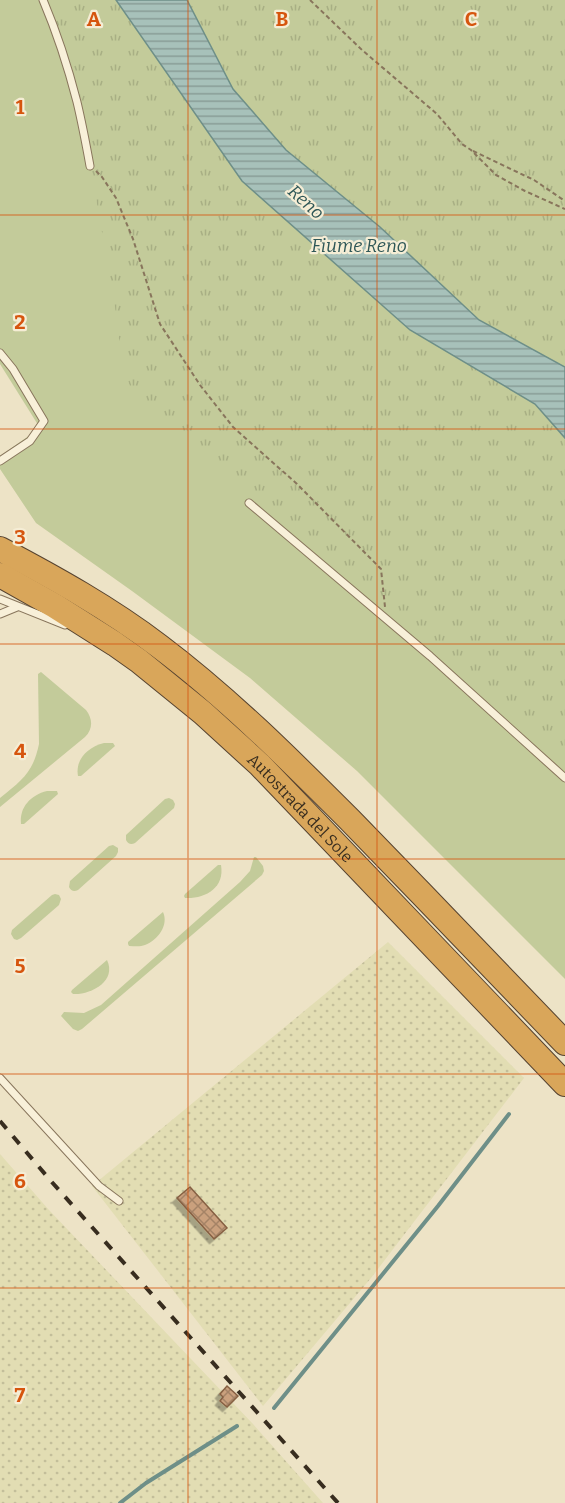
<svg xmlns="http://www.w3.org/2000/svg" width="565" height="1503" font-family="Bitter,serif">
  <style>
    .farmland { fill: url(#farmland-dots) }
    .grass { fill: #c3cb9a }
    .park { fill: url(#park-tufts) }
    .water { fill: url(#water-rules); stroke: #6e8f88; stroke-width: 1.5 }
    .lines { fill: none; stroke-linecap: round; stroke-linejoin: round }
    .stream { stroke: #6e8f88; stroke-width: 4 }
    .building { fill: url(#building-cross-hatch); stroke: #866043; stroke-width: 1.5; filter: url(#shadow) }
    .service-casing { stroke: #88755c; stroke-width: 9 }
    .motorway-casing { stroke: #564330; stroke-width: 26 }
    .path { stroke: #88755c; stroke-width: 2; stroke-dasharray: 4.5 3; stroke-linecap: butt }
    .service { stroke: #f8f0d9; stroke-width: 7 }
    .motorway { stroke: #d9a65a; stroke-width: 24 }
    .rail { stroke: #382d1f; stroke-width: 4; stroke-dasharray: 10 10; stroke-linecap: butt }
    .grid { fill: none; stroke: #d6550e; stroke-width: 1.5; stroke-opacity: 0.55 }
    .labels { text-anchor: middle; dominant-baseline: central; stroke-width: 4.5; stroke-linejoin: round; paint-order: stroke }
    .street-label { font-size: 16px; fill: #382d1f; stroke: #f5edd5 }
    .water-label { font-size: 18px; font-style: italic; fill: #2f5757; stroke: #f5edd5 }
    .grid-label { font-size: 20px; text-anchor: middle; font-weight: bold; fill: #d6550e; stroke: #f5edd5; stroke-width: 4.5; stroke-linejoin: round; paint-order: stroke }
  </style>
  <defs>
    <pattern id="farmland-dots" width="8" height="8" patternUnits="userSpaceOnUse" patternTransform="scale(1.5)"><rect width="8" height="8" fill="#e2ddb3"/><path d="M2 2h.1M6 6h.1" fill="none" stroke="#c3be9a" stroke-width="1.8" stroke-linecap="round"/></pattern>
    <pattern id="park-tufts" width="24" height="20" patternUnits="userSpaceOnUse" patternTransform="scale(1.5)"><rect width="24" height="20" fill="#c3cb9a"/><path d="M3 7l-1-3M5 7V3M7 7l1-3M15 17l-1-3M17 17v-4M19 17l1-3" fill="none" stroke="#a8af84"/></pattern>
    <pattern id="water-rules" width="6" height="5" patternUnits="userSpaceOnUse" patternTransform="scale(1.5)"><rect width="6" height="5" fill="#a7c1ba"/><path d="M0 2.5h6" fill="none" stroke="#899d97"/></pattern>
    <pattern id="building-cross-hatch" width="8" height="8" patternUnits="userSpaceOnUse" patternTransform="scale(1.5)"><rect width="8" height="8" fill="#caa07d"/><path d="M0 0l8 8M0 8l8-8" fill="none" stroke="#a58366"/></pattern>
    <filter id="shadow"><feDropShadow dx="-4.5" dy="4.5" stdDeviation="0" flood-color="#0004"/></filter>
  </defs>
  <rect width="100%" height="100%" fill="#ede3c6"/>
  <g class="farmland">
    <path d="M388 942 524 1078 371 1278 263 1406 92 1186Z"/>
    <path d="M0 1154 49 1210 253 1424 323 1503H0Z"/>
  </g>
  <g class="grass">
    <path d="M0 0H106L565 438V979L357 771 250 678 132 591 36 523 0 469V456L40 428 0 364Z"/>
    <path d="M41 672 86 710C93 719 93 729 85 737L0 807V798C22 780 33 773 39 744L38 674Z"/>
    <path d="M104 743H113L115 746 81 776H78C75 759 88 747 104 743Z"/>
    <path d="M47 791H57L58 794 24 824H21C19 807 31 795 47 791Z"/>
    <path d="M165 799 169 798 173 800 175 804 174 808 135 843C131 845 128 844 126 840V835Z"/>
    <path d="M113 845 118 848V852L116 856 78 890C74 892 71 891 69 887L70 881 109 846Z"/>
    <path d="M254 857H256L263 866 264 871 262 875 82 1029 78 1031 73 1029 62 1017 61 1016 64 1012 84 1013 101 1005 240 882 250 871Z"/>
    <path d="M218 865H221C225 888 205 899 185 898L184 896 185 894Z"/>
    <path d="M55 894 59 895 61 899 59 905 21 938 17 940 14 939 11 934 12 930 52 895Z"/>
    <path d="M163 912C169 925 158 940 145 945 140 947 135 946 129 946L128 944V942Z"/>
    <path d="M107 960C117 981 91 995 73 994L71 992 72 990Z"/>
  </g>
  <path class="park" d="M44 0H565V765L420 638 153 417 133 395 122 363 115 307 77 89Z"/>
  <path class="water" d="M116 0H187L233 89 286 150 380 227 479 320 565 367V438L535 404 410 330 242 181Z"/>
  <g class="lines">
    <g class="stream">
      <path d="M274 1408 438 1206 509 1114"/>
      <path d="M120 1503 146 1483 237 1426"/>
    </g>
  </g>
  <g class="building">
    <path d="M190 1187 227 1228 214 1239 177 1198Z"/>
    <path d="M227 1386 238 1396 227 1407 220 1401 223 1397 220 1394Z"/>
  </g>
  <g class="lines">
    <defs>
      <g id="service">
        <path d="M43 0C57 33 68 67 77 102 82 123 86 144 90 166"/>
        <path d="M0 353 13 369 44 421 30 441 0 461"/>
        <path d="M249 503 430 656 565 778"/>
        <path d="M0 599 65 625"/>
        <path d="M0 614 17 607"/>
        <path d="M0 1078 99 1186 119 1201"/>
      </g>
      <g id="motorway">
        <path d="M0 549C55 578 109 608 159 646 228 698 289 759 350 820 422 894 493 968 565 1043"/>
        <path id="s1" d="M0 575 55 606 115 644 139 661 203 713 260 765 565 1084"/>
      </g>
    </defs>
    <use href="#service" class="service-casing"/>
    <use href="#motorway" class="motorway-casing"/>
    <g class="path">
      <path d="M310 0 362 50 437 114 462 144 471 150 496 175 525 191 565 209"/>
      <path d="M473 151 534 180 565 201"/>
      <path d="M96 171 102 177 116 198 133 239 160 324 200 385 233 427 297 484 381 569 385 607"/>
    </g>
    <use href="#service" class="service"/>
    <use href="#motorway" class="motorway"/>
    <path class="rail" d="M0 1121 50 1180 338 1503"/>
  </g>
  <path class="grid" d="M188 0V1503M377 0V1503M0 215H565M0 429H565M0 644H565M0 859H565M0 1074H565M0 1288H565"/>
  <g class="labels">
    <g class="street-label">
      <text stroke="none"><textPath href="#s1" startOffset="382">Autostrada del Sole</textPath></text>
    </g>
    <g class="water-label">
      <text transform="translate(306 202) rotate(42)">Reno</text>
      <text x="359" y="246">Fiume Reno</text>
    </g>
  </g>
  <g class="grid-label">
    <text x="94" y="26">A</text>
    <text x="282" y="26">B</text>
    <text x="471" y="26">C</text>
    <text x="20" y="114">1</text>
    <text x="20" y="329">2</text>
    <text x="20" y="544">3</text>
    <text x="20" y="758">4</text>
    <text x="20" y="973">5</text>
    <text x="20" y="1188">6</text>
    <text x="20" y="1402">7</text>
  </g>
</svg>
